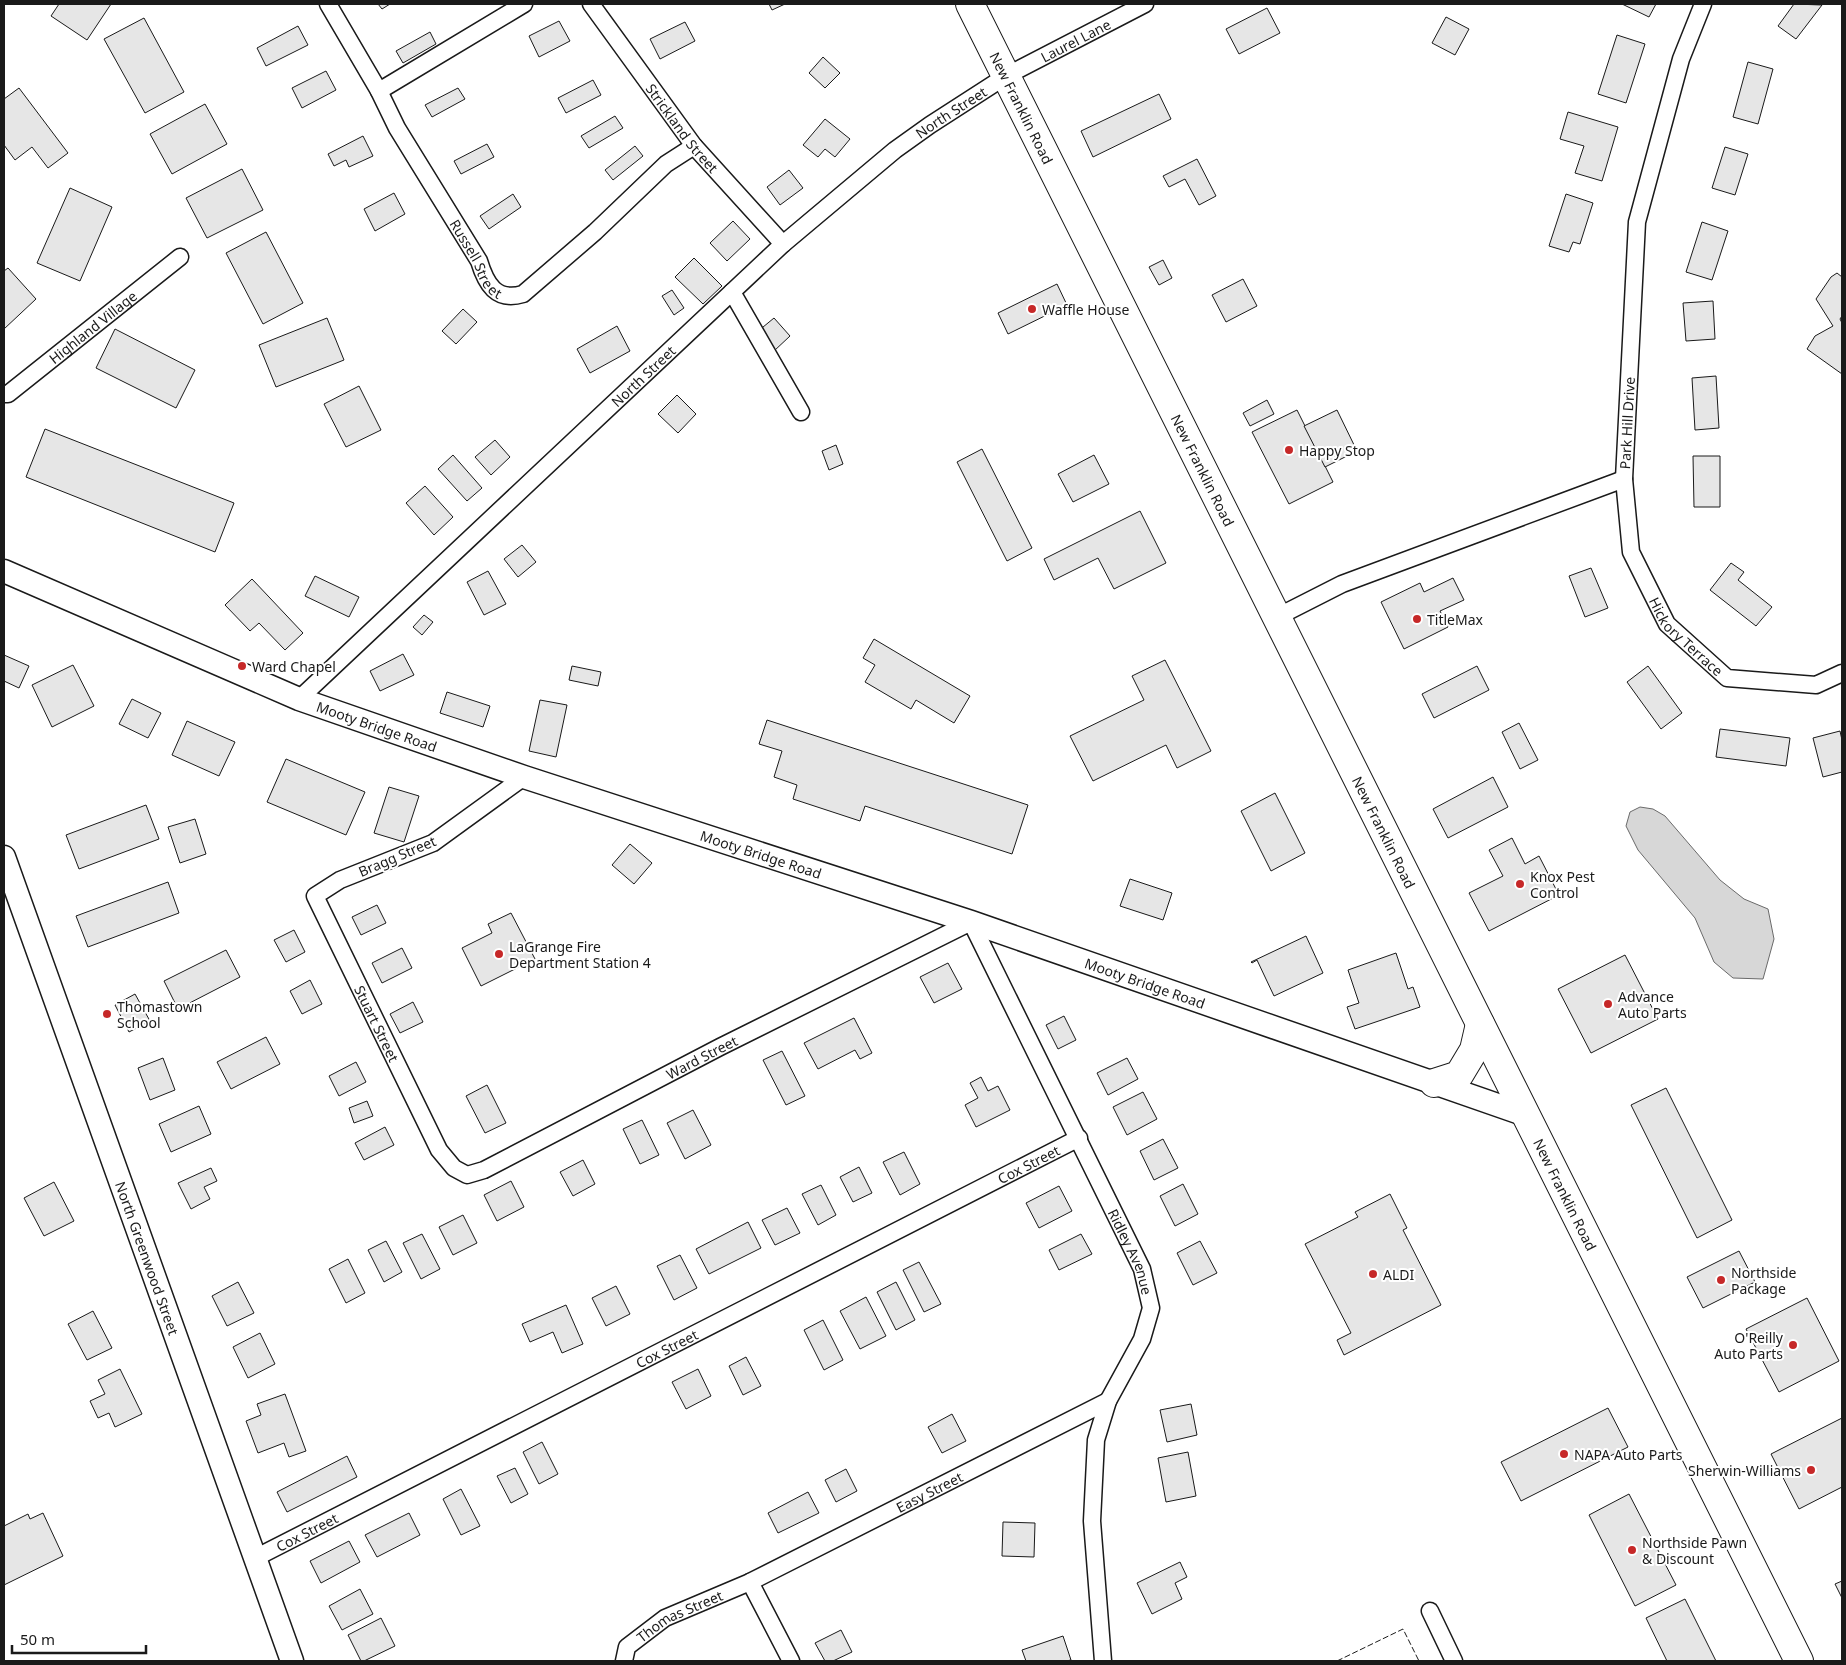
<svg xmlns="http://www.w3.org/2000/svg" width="1846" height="1665" font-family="'Noto Sans',sans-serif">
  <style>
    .water { fill: #d7d7d7; stroke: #6a6a6a }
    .building { fill: #e6e6e6; stroke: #1a1a1a }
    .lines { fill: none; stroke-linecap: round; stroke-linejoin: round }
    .street-casing { stroke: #1a1a1a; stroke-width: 19 }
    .secondary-casing { stroke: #1a1a1a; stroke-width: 25 }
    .highway-casing { stroke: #1a1a1a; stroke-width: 30 }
    .street { stroke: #fff; stroke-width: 16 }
    .secondary { stroke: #fff; stroke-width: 22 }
    .highway { stroke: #fff; stroke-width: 28 }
    .fence { stroke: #1a1a1a; stroke-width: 1; stroke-dasharray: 6 2.5; stroke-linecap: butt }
    .poi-dot { fill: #c62828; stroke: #fff; stroke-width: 2 }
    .labels { text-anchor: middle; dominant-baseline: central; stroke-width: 4; stroke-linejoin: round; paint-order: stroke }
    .street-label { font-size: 14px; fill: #1a1a1a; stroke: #fff }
    .poi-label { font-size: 14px; fill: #1a1a1a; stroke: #fff; text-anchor: start }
  </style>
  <rect width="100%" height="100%" fill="#fff"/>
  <path class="water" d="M1640 807 1653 809 1665 816 1720 880 1744 899 1768 909 1774 939 1763 979 1733 978 1714 962 1695 918 1638 850 1626 826 1630 812Z"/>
  <g class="building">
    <path d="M59 4H111L87 40 51 16Z"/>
    <path d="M378 4H390L382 9Z"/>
    <path d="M769 4H785L772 10Z"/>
    <path d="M1622 4H1656L1649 17Z"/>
    <path d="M1794 4 1822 5 1796 39 1778 26Z"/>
    <path d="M1267 8 1280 33 1239 54 1226 29Z"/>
    <path d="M1446 17 1469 29 1455 55 1432 43Z"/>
    <path d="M144 18 184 92 145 113 104 39Z"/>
    <path d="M559 21 570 41 539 57 529 36Z"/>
    <path d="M685 22 695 41 660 59 650 39Z"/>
    <path d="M298 26 308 45 266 66 257 48Z"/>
    <path d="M430 32 436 44 403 63 396 51Z"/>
    <path d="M1617 35 1645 44 1626 103 1598 94Z"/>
    <path d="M823 57 840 73 825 88 809 73Z"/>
    <path d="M1748 62 1773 69 1758 124 1733 117Z"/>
    <path d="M326 71 336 90 302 108 292 88Z"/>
    <path d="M593 80 601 95 566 113 558 98Z"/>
    <path d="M19 88 68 153 48 168 32 147 15 160 4 145V99Z"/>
    <path d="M458 88 465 99 432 117 425 105Z"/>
    <path d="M1159 94 1171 119 1093 157 1081 131Z"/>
    <path d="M205 104 227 144 172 174 150 134Z"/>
    <path d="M1568 112 1618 127 1602 181 1575 173 1584 146 1560 139Z"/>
    <path d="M615 116 623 128 589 148 581 136Z"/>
    <path d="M825 119 850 139 835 157 825 149 818 157 803 145Z"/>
    <path d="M363 136 373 156 349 167 346 160 334 166 328 154Z"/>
    <path d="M487 144 494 157 461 174 454 161Z"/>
    <path d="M635 146 643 156 613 180 605 170Z"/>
    <path d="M1725 147 1748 154 1735 195 1712 188Z"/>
    <path d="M1197 159 1216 196 1199 205 1185 179 1169 187 1163 176Z"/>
    <path d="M242 169 263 210 207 238 186 198Z"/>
    <path d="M789 170 803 188 780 205 767 187Z"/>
    <path d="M70 188 112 207 80 281 37 263Z"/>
    <path d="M394 193 405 214 375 231 364 209Z"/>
    <path d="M513 194 521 207 489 229 480 216Z"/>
    <path d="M1566 194 1593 203 1580 244 1573 242 1569 252 1549 246Z"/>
    <path d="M733 221 750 239 727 261 710 243Z"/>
    <path d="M1702 222 1728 231 1712 280 1686 272Z"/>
    <path d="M266 232 303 303 263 324 226 253Z"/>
    <path d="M694 258 722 286 703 304 675 277Z"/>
    <path d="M1163 260 1172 278 1159 285 1149 267Z"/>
    <path d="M8 268 36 299 4 329V271Z"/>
    <path d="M1837 273 1842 277V316L1840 319 1842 323V374L1807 349 1815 336 1833 326 1816 299 1831 277Z"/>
    <path d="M1243 279 1257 306 1226 322 1212 295Z"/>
    <path d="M1057 284 1067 305 1008 334 998 313Z"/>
    <path d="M672 290 684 308 674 315 662 296Z"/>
    <path d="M1713 301 1715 339 1686 341 1683 303Z"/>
    <path d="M463 309 477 322 456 344 442 331Z"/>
    <path d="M327 318 344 360 276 387 259 345Z"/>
    <path d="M774 318 790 336 774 351 757 332Z"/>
    <path d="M617 326 630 351 590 373 577 349Z"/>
    <path d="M115 329 195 370 176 408 96 368Z"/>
    <path d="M1716 376 1719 428 1695 430 1692 378Z"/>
    <path d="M359 386 381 430 346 447 324 404Z"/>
    <path d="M677 395 696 414 678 433 658 414Z"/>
    <path d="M1267 400 1274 414 1250 426 1243 413Z"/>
    <path d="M1297 410 1333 482 1289 504 1252 432Z"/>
    <path d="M1337 410 1357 451 1325 467 1304 426Z"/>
    <path d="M45 429 234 503 215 552 26 477Z"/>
    <path d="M495 440 510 457 491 475 475 457Z"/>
    <path d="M836 445 843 464 829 470 822 451Z"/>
    <path d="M982 449 1032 548 1007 561 957 462Z"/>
    <path d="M453 455 482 488 467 501 438 469Z"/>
    <path d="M1094 455 1109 484 1073 502 1058 474Z"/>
    <path d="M1693 456H1720V507H1694Z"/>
    <path d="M425 486 453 517 434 535 406 503Z"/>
    <path d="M1140 511 1166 563 1114 589 1098 558 1054 580 1044 559Z"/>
    <path d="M522 545 536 562 518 577 504 559Z"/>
    <path d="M1731 563 1744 572 1738 580 1772 607 1756 626 1710 590Z"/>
    <path d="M1591 568 1608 608 1585 617 1569 576Z"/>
    <path d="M488 571 506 604 484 615 467 582Z"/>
    <path d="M315 576 359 597 349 617 305 596Z"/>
    <path d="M1453 578 1464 600 1440 611 1448 627 1404 649 1381 602 1420 583 1424 592Z"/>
    <path d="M252 579 303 633 285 650 259 623 250 631 225 605Z"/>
    <path d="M424 615 433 622 422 635 413 627Z"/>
    <path d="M874 639 970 696 954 723 916 700 911 709 865 682 875 665 863 658Z"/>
    <path d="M403 654 414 675 380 691 370 671Z"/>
    <path d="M4 655 29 666 19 688 4 681Z"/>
    <path d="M1165 660 1211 751 1177 768 1166 745 1093 781 1070 736 1144 700 1132 676Z"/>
    <path d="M73 665 94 706 52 727 32 685Z"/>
    <path d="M572 666 601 672 598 686 569 680Z"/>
    <path d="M1477 666 1489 690 1434 718 1422 694Z"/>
    <path d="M1648 666 1682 713 1661 729 1627 682Z"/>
    <path d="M447 692 490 706 483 727 440 713Z"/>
    <path d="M132 699 161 713 148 738 119 724Z"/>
    <path d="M540 700 567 705 556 757 529 751Z"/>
    <path d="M767 720 1028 805 1012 854 865 806 860 821 793 799 797 785 774 777 782 751 759 744Z"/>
    <path d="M187 721 235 742 219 776 172 755Z"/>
    <path d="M1519 723 1538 760 1520 769 1502 732Z"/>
    <path d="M1720 729 1790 738 1786 766 1716 757Z"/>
    <path d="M1840 731 1842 740V772L1823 777 1813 738Z"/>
    <path d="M286 759 365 792 346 835 267 802Z"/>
    <path d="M1493 777 1508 807 1448 838 1433 809Z"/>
    <path d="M389 787 419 796 404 842 374 833Z"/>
    <path d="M1275 793 1305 853 1271 871 1241 811Z"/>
    <path d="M146 805 159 839 79 869 66 835Z"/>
    <path d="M195 819 206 854 180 863 168 827Z"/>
    <path d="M1512 838 1525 864 1539 856 1559 895 1489 931 1469 893 1503 876 1489 850Z"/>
    <path d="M630 844 652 863 634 884 612 865Z"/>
    <path d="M1130 879 1172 893 1163 920 1120 906Z"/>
    <path d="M168 882 179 913 88 947 76 916Z"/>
    <path d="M377 905 386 923 361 935 352 917Z"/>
    <path d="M511 913 535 959 481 986 462 948 492 933 488 924Z"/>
    <path d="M294 930 305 952 286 962 274 940Z"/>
    <path d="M1306 936 1323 973 1274 996 1257 960 1252 963 1251 962Z"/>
    <path d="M402 948 412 968 382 983 372 963Z"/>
    <path d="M226 950 240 977 178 1009 164 981Z"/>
    <path d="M1396 953 1408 989 1413 987 1420 1007 1355 1029 1347 1007 1359 1003 1348 970Z"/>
    <path d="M1625 955 1658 1019 1591 1053 1558 989Z"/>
    <path d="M948 963 962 989 934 1003 920 977Z"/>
    <path d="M310 980 322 1004 302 1014 290 991Z"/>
    <path d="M135 994 150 1021 129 1032 115 1005Z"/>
    <path d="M413 1002 423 1022 400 1033 390 1014Z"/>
    <path d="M1064 1016 1076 1040 1058 1049 1046 1025Z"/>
    <path d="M854 1018 872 1053 860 1059 855 1050 818 1069 804 1043Z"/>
    <path d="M266 1037 280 1064 231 1089 217 1062Z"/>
    <path d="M782 1051 805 1096 786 1105 763 1060Z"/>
    <path d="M163 1058 175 1090 150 1100 138 1068Z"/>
    <path d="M1127 1058 1138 1079 1108 1095 1097 1073Z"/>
    <path d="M356 1062 366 1082 339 1096 329 1076Z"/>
    <path d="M981 1077 988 1091 998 1086 1010 1110 976 1127 965 1105 978 1098 970 1083Z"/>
    <path d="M487 1085 506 1123 485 1133 466 1096Z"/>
    <path d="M1666 1088 1732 1220 1697 1238 1631 1105Z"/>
    <path d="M1143 1092 1157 1119 1127 1135 1113 1107Z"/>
    <path d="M367 1101 373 1116 354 1123 349 1108Z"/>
    <path d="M199 1106 211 1134 171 1152 159 1124Z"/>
    <path d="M693 1110 711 1145 685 1159 667 1123Z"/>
    <path d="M642 1120 659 1155 640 1164 623 1129Z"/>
    <path d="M385 1127 394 1145 364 1160 355 1143Z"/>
    <path d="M1163 1139 1178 1168 1154 1180 1140 1151Z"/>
    <path d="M904 1152 920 1184 900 1195 883 1162Z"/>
    <path d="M583 1160 595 1184 573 1196 560 1172Z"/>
    <path d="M859 1167 872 1193 853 1202 840 1177Z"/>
    <path d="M211 1168 217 1181 204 1187 210 1199 191 1209 178 1183Z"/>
    <path d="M511 1181 524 1207 497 1221 484 1195Z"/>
    <path d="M54 1182 74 1221 44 1236 24 1198Z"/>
    <path d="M1183 1184 1198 1214 1175 1226 1160 1196Z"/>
    <path d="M821 1185 836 1215 818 1225 802 1194Z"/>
    <path d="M1059 1186 1072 1211 1039 1228 1026 1203Z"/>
    <path d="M1390 1194 1407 1228 1403 1230 1441 1305 1344 1355 1337 1340 1351 1333 1305 1244 1358 1217 1355 1212Z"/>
    <path d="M787 1208 800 1233 775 1245 762 1220Z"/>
    <path d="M463 1215 477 1243 453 1255 439 1227Z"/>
    <path d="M748 1222 761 1248 709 1274 696 1249Z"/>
    <path d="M422 1234 440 1269 421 1279 403 1243Z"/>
    <path d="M1081 1234 1092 1254 1059 1270 1049 1250Z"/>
    <path d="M386 1241 402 1272 384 1282 368 1250Z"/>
    <path d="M1200 1241 1217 1273 1193 1285 1177 1253Z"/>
    <path d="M1739 1251 1755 1282 1703 1308 1687 1277Z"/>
    <path d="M680 1255 697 1288 674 1300 657 1266Z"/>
    <path d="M348 1259 365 1293 346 1303 329 1269Z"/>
    <path d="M919 1262 941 1304 924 1312 903 1270Z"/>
    <path d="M238 1282 254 1313 227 1326 212 1296Z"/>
    <path d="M896 1282 915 1320 896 1330 877 1292Z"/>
    <path d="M616 1286 630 1314 606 1326 592 1298Z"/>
    <path d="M866 1297 886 1336 860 1349 840 1311Z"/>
    <path d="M1807 1298 1839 1361 1779 1392 1746 1329Z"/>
    <path d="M566 1305 583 1344 562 1353 553 1332 530 1342 522 1324Z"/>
    <path d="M93 1311 112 1348 87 1360 68 1324Z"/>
    <path d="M823 1320 843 1360 824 1370 804 1330Z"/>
    <path d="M260 1333 275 1364 248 1378 233 1347Z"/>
    <path d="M746 1357 761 1386 743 1395 729 1366Z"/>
    <path d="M120 1369 142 1414 115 1427 109 1413 98 1418 90 1401 105 1394 98 1380Z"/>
    <path d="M698 1369 711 1396 686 1409 672 1382Z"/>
    <path d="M285 1394 306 1451 289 1457 284 1443 258 1453 246 1421 261 1415 257 1404Z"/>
    <path d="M1191 1404 1197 1435 1167 1442 1160 1410Z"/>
    <path d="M1608 1408 1628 1447 1521 1501 1501 1462Z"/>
    <path d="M952 1414 966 1441 942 1453 928 1427Z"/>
    <path d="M1842 1418V1487L1799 1509 1771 1454Z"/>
    <path d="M542 1442 558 1474 539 1484 523 1452Z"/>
    <path d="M1188 1452 1196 1496 1166 1502 1158 1458Z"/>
    <path d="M347 1456 357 1477 287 1512 277 1492Z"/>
    <path d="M515 1468 528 1494 511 1503 497 1476Z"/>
    <path d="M846 1469 857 1491 836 1502 825 1480Z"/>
    <path d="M461 1489 480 1526 461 1535 443 1499Z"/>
    <path d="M808 1492 819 1513 778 1533 768 1513Z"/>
    <path d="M1629 1494 1676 1585 1635 1606 1589 1515Z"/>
    <path d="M43 1513 63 1556 4 1585V1526L28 1514 30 1519Z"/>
    <path d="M409 1513 420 1535 377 1557 365 1535Z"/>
    <path d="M1003 1522 1035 1523 1034 1557 1002 1556Z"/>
    <path d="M349 1541 360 1562 321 1583 310 1561Z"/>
    <path d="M1180 1562 1187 1577 1175 1583 1182 1599 1152 1614 1137 1583Z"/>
    <path d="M1842 1581V1598L1835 1584Z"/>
    <path d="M360 1589 373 1614 342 1630 329 1606Z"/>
    <path d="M1685 1599 1716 1661H1667L1646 1618Z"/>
    <path d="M381 1618 395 1646 364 1661H361L348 1635Z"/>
    <path d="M841 1630 852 1652 833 1661H825L815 1643Z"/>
    <path d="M1063 1636 1071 1660 1066 1661H1026L1022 1650Z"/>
  </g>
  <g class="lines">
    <defs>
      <g id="street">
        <path id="s1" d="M328 4 379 91 397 128 479 261C486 284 496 302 523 294L595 232 666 164 694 146"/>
        <path id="s2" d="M591 4 694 146 783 244"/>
        <path id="s3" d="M1703 4 1681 59 1637 222 1624 479 1631 552 1667 624 1727 678 1816 685 1842 673"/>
        <path d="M379 91 524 4"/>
        <path d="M732 292 801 412"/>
        <path id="s4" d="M4 394H8L180 257"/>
        <path d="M1277 617 1342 584 1624 479"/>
        <path id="s5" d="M299 699 783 244 895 150 930 125 1006 76 1145 4"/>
        <path id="s6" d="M524 777 433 843 340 880 315 896 439 1150 454 1168 467 1175 484 1170 720 1047 971 922 1142 1269 1151 1308 1142 1339 1108 1401 1096 1440 1092 1521 1103 1661"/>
        <path id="s7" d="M255 1558 1079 1138"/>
        <path d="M750 1582 791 1661"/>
        <path d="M1430 1611 1454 1661"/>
        <path id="s8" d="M624 1661 627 1647 665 1618 750 1582 1108 1401"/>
      </g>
      <g id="secondary">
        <path id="s9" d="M4 571 299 699 524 777 971 922 1526 1115"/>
        <path id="s10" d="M4 857 292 1661"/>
      </g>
      <g id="highway">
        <path id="s11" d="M970 4 1799 1661"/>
        <path d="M1434 1083 1459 1075 1474 1050 1480 1024"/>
      </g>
    </defs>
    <use href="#street" class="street-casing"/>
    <use href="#secondary" class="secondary-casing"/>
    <use href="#highway" class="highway-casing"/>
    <use href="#street" class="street"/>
    <use href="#secondary" class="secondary"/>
    <use href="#highway" class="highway"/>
    <path class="fence" d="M1337 1661 1403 1629 1419 1661"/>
  </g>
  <g class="poi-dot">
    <circle cx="1032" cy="309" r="5"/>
    <circle cx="1289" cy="450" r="5"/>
    <circle cx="1417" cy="619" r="5"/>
    <circle cx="242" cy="666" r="5"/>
    <circle cx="1520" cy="884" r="5"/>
    <circle cx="499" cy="954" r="5"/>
    <circle cx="1608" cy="1004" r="5"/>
    <circle cx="107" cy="1014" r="5"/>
    <circle cx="1373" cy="1274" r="5"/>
    <circle cx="1721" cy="1280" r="5"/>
    <circle cx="1793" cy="1345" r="5"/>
    <circle cx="1564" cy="1454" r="5"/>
    <circle cx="1811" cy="1470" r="5"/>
    <circle cx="1632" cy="1550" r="5"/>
  </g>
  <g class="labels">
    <g class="street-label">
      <text stroke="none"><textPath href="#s5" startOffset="1022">Laurel Lane</textPath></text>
      <text stroke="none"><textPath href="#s11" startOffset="116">New Franklin Road</textPath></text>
      <text stroke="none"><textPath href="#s5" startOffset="878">North Street</textPath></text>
      <text stroke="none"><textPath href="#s2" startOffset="154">Strickland Street</textPath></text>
      <text stroke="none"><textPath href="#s1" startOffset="295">Russell Street</textPath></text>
      <text stroke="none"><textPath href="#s4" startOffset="112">Highland Village</textPath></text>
      <text stroke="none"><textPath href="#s5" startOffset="472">North Street</textPath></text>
      <text transform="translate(1627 423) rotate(-87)">Park Hill Drive</text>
      <text stroke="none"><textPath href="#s11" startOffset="521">New Franklin Road</textPath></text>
      <text stroke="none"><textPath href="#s3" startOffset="661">Hickory Terrace</textPath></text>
      <text stroke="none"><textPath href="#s9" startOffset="404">Mooty Bridge Road</textPath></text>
      <text stroke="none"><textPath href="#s11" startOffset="926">New Franklin Road</textPath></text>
      <text stroke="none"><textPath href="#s9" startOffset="809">Mooty Bridge Road</textPath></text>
      <text transform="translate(397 856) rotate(-23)">Bragg Street</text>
      <text stroke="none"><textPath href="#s9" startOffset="1214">Mooty Bridge Road</textPath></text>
      <text stroke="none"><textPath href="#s6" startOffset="384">Stuart Street</textPath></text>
      <text stroke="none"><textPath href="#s6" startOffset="826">Ward Street</textPath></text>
      <text stroke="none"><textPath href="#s7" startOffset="868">Cox Street</textPath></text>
      <text stroke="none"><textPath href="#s11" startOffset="1331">New Franklin Road</textPath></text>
      <text stroke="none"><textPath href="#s6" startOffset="1494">Ridley Avenue</textPath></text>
      <text stroke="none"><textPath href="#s10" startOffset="426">North Greenwood Street</textPath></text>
      <text stroke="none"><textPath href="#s7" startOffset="462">Cox Street</textPath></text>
      <text stroke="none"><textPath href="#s8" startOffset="355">Easy Street</textPath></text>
      <text stroke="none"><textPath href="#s7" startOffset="58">Cox Street</textPath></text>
      <text stroke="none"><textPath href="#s8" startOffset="76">Thomas Street</textPath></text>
    </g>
    <g class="poi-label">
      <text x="1042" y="309">Waffle House</text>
      <text x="1299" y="450">Happy Stop</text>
      <text x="1427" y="619">TitleMax</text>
      <text x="252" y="666">Ward Chapel</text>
      <text x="1530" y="876">Knox Pest<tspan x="1530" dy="16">Control</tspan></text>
      <text x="509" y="946">LaGrange Fire<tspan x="509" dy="16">Department Station 4</tspan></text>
      <text x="1618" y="996">Advance<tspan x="1618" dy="16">Auto Parts</tspan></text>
      <text x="117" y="1006">Thomastown<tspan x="117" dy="16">School</tspan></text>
      <text x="1731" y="1272">Northside<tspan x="1731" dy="16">Package</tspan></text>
      <text x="1383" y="1274">ALDI</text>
      <text x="1783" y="1337" text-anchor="end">O'Reilly<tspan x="1783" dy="16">Auto Parts</tspan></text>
      <text x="1574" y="1454">NAPA Auto Parts</text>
      <text x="1801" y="1470" text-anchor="end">Sherwin-Williams</text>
      <text x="1642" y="1542">Northside Pawn<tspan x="1642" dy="16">&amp; Discount</tspan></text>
    </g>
  </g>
  <rect width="1846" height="1665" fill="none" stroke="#1a1a1a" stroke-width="10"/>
  <path d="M12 1645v8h134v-8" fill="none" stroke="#1a1a1a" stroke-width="2.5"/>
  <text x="20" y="1645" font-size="15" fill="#1a1a1a" stroke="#ffffff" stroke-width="4" paint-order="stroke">50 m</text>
</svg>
